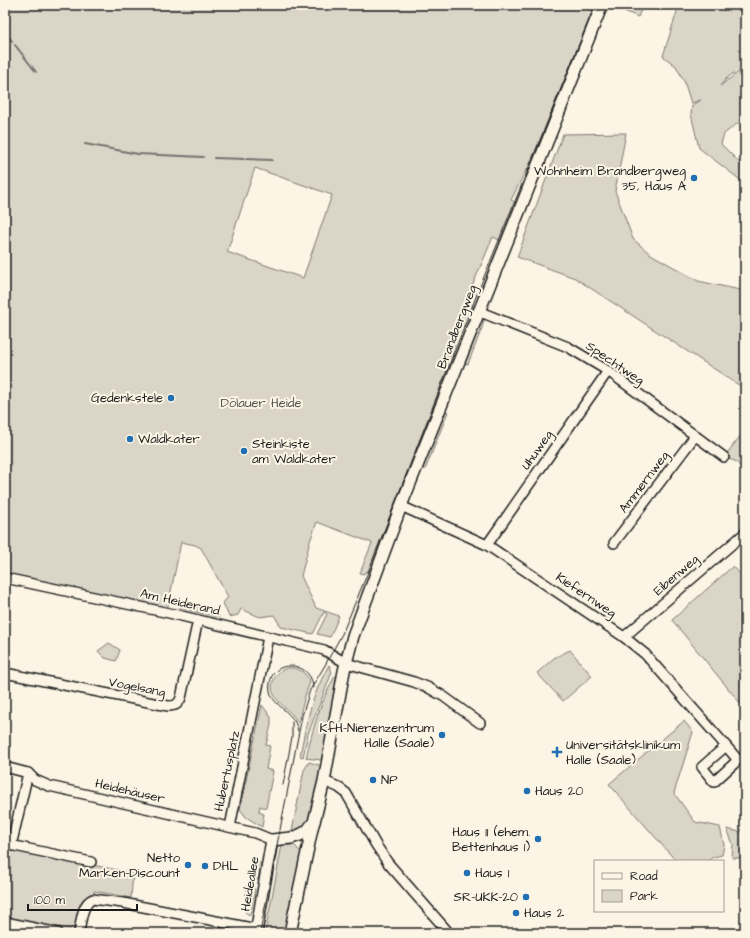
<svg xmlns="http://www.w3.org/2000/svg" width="750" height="938" font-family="'Architects Daughter',sans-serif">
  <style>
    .green { fill: #dbd5c8; stroke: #7c7872; fill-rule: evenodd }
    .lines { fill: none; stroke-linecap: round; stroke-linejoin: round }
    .stream { stroke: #75726c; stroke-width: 2 }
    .minor-casing { stroke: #1c1c1c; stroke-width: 12 }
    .major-casing { stroke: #1c1c1c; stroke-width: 14 }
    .minor { stroke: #fcf5e5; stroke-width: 9 }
    .major { stroke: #fcf5e5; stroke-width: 11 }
    .tram { stroke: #1c1c1c; stroke-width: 1 }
    .poi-dot { fill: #1f6fb2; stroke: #fcf5e5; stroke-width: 1.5 }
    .labels { text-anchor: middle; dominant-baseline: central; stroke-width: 4; stroke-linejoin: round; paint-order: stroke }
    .poi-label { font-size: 13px; fill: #1c1c1c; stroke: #fcf5e5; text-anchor: start }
    .street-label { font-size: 13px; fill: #1c1c1c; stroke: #fcf5e5 }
    .park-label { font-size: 13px; fill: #555450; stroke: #fcf5e5 }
  </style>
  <rect width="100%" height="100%" fill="#fcf5e5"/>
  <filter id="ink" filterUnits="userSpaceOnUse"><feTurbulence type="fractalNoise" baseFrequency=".025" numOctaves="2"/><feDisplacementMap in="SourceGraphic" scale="8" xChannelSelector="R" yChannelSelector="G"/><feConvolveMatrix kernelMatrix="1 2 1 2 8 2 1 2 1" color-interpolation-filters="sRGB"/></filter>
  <g filter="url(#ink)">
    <g class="green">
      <path d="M5 5H598L530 172 526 170 511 200 518 204 503 242 493 237 468 296 466 303 476 307 468 328 460 325 452 355 456 356 372 570 368 571 363 574 360 573 372 543 317 522 310 541 301 576 316 608 339 616 330 637 317 634 327 614 324 612 313 634 281 627 274 615 260 617 241 609 238 615 229 617 223 603 228 597 201 548 195 545 181 542 167 611 5 578ZM255 168 332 195 303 278 227 252Z"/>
      <path d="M616 5H643L638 17 615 7Z"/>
      <path d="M679 5H745V64L726 79 720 86 745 67V116L738 123 724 134 721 144 745 168V185L739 179 699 148 691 114 692 105 701 100 691 103 684 81 676 66 663 56Z"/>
      <path d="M626 133 615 191 633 239 649 253 698 281 745 291V389L575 278 517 257 563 134Z"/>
      <path d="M485 316 482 328 468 364 462 363 481 318Z"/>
      <path d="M442 410 448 412 425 470 420 467Z"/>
      <path d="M745 430V476L737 462 724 457Z"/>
      <path d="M733 566 745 580V709L672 620Z"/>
      <path d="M183 603 217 612 219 617 179 608Z"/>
      <path d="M109 643 120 650 116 661 105 658 98 651Z"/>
      <path d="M570 650 592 676 563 701 537 673 554 658Z"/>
      <path d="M329 665 332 672 308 734 303 757 300 756C306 722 312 695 329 665Z"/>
      <path d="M287 668C298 667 306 672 310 682L304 699 298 723C291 708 267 700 273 681 276 674 281 670 287 668Z"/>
      <path d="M335 676 337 677V681L324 751 321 760 306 758C312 730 321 701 335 676Z"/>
      <path d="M262 705 271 717V725L266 745 270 746 266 769 273 771 266 808 260 806 259 812 264 814 262 827 246 817 240 809Z"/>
      <path d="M684 721 693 732 674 793 695 822 720 827 724 845 722 855 713 857 708 861H676L609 784Z"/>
      <path d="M309 762 322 766 308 825 292 834V831L304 770Z"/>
      <path d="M745 827V858H732L733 844 727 829 740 832Z"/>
      <path d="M282 845H294L304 855 287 933H265Z"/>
      <path d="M5 848 133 873 131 898 94 891V895C72 899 88 925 69 929L5 916Z"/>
      <path d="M251 862 261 863 258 880 248 878 249 876 254 877 255 869 250 868Z"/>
      <path d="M247 886 253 887 255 890 250 916 243 910H247L251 891 246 890Z"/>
    </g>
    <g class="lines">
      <g class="stream">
        <path d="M5 32 12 41"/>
        <path d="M15 45 36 72"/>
        <path d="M85 144 138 154 203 157"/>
        <path d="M214 158 272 160"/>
      </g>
      <defs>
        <g id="minor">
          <path d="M478 311 568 347 608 371 724 457"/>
          <path d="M401 506 487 545 624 637 645 654 726 746 738 760 714 782 702 767 726 746"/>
          <path d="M614 543 695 436"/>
          <path d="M487 545 608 371"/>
          <path d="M5 578 169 613 324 650 346 663 414 682 427 687 443 696 480 723"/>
          <path d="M624 637 745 533"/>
          <path d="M5 673 168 706C175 706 178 705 181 698L198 620"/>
          <path d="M5 767 28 773 35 780 49 786 255 833 272 840"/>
          <path d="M324 781 338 787 346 793 376 845 388 863 449 933"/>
          <path d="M230 827 268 637"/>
          <path d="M5 844 91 862"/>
          <path d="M11 846 28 773"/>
          <path d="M5 922 58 933"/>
          <path d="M79 933C81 922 82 903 93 899L123 903 257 929"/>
        </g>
        <g id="major">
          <path d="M256 933 272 840 291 838 300 835 307 831 314 822 324 781 344 671 353 636 401 506 602 5"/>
          <path d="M290 933 313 824"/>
        </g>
      </defs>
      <use href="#minor" class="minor-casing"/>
      <use href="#major" class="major-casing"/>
      <use href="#minor" class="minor"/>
      <use href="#major" class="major"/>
      <g class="tram">
        <path d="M298 731C295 709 266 706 270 683 273 658 313 661 313 688"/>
        <path d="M283 785 292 737V722"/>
        <path d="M260 933 302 716 310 690 324 667 342 634 366 577 475 299 595 5"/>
      </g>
    </g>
  </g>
  <g class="poi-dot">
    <circle cx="694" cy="178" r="4"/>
    <circle cx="171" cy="398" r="4"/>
    <circle cx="130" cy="439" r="4"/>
    <circle cx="244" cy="451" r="4"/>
    <circle cx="442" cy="735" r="4"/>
    <path d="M555 746h4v4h4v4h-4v4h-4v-4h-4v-4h4z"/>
    <circle cx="373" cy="780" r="4"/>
    <circle cx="527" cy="791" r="4"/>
    <circle cx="538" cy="839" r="4"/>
    <circle cx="188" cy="865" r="4"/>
    <circle cx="205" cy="866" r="4"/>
    <circle cx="467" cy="873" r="4"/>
    <circle cx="526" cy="897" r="4"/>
    <circle cx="516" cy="913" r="4"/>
  </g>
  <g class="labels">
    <g class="poi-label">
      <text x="686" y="171" text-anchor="end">Wohnheim Brandbergweg<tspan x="686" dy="15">35, Haus A</tspan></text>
      <text x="163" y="398" text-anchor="end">Gedenkstele</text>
      <text x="138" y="439">Waldkater</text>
      <text x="252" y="444">Steinkiste<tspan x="252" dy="15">am Waldkater</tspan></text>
      <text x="434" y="728" text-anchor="end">KfH-Nierenzentrum<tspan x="434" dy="15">Halle (Saale)</tspan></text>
      <text x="566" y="745">Universitätsklinikum<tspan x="566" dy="15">Halle (Saale)</tspan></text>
      <text x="381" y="780">NP</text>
      <text x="535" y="791">Haus 20</text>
      <text x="530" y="832" text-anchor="end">Haus 11 (ehem.<tspan x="530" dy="15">Bettenhaus 1)</tspan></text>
      <text x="180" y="858" text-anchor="end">Netto<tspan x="180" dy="15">Marken-Discount</tspan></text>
      <text x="213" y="866">DHL</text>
      <text x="475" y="873">Haus 1</text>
      <text x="518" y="897" text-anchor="end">SR-UKK-20</text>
      <text x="524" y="913">Haus 2</text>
    </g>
    <g class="street-label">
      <text transform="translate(457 327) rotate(-69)">Brandbergweg</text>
      <text transform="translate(615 363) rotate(34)">Spechtweg</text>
      <text transform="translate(537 450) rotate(-55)">Uhuweg</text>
      <text transform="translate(644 482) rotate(-53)">Ammernweg</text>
      <text transform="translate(676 575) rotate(-41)">Eibenweg</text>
      <text transform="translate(586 595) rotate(34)">Kiefernweg</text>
      <text transform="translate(180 602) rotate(13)">Am Heiderand</text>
      <text transform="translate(137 687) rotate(11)">Vogelsang</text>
      <text transform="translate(227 771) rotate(-78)">Hubertusplatz</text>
      <text transform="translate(130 791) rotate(13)">Heidehäuser</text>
      <text transform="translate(250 884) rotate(-80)">Heideallee</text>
    </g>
    <g class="park-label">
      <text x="261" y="403">Dölauer Heide</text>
    </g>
  </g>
  <rect width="750" height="938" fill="none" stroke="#fcf5e5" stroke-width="20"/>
  <rect x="10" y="10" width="730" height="918" fill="none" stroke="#1c1c1c" stroke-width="1.5" filter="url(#ink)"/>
  <rect x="594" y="860" width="130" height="52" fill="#fcf5e5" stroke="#a29e95"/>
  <rect x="602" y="873" width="20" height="6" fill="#fcf5e5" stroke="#a29e95"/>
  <text x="630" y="880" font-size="12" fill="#1c1c1c">Road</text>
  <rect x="602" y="890" width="20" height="12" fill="#dbd5c8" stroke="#a29e95"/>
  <text x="630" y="900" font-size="12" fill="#1c1c1c">Park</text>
  <path d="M28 904v6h109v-6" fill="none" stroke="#1c1c1c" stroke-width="2"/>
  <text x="34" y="904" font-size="12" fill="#1c1c1c" stroke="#fcf5e5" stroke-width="3" paint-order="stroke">100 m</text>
</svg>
